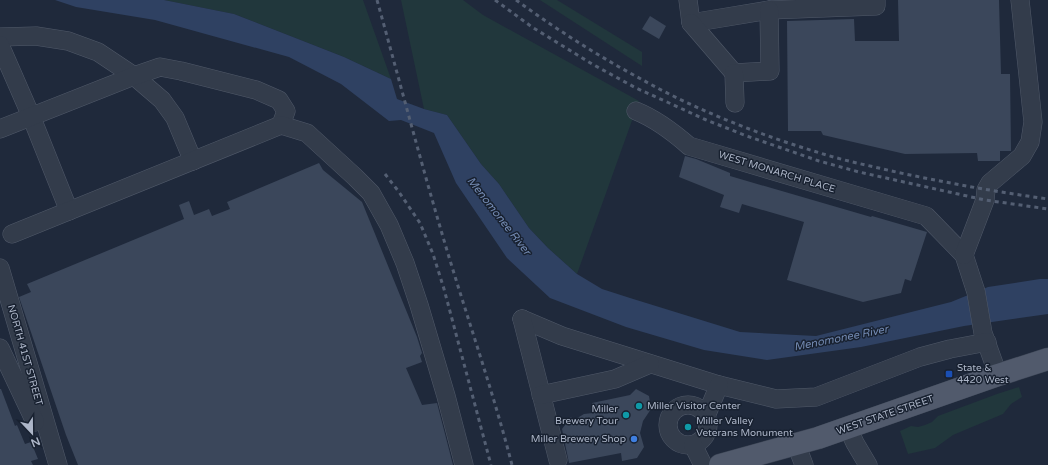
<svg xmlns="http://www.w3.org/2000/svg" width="1048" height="465" font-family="'Varela Round',sans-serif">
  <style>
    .green { fill: #21373c }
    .water { fill: #2f4162 }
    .building { fill: #3b475b }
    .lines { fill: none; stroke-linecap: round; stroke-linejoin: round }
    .minor-casing { stroke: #505969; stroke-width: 19 }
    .major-casing { stroke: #3c4555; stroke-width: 23 }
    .minor { stroke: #333c4b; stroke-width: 18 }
    .major { stroke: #515a6c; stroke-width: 22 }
    .rail { stroke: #545f73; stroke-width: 3; stroke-dasharray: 4 4; stroke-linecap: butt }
    .transit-dot { fill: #1a4fb4; stroke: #182130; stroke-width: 1.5 }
    .culture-dot { fill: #0f9aa8; stroke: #182130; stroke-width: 1.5 }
    .shop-dot { fill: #3f7fe0; stroke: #182130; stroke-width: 1.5 }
    .labels { text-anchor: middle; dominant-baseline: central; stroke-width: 3; stroke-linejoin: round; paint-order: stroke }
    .street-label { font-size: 10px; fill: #adb6c8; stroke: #182130 }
    .poi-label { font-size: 10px; fill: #adb6c8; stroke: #182130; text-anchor: start }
    .water-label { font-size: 11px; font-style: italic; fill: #738ab2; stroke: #182130 }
  </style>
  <rect width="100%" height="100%" fill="#1f293b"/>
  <g class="green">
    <path d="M164 0H363L391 79 344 57 234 14Z"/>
    <path d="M401 0H463L483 15 639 101 577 274 548 248 529 228 499 184 481 164 447 115 424 109Z"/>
    <path d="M540 0H557L642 52V66Z"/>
    <path d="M1019 387 1022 397 1011 404 1003 414 953 435 935 448 908 454 900 431 911 426 918 427 925 425 932 422 938 416 997 394Z"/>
  </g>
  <path class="water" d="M55 0H164L234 14 344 57 391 79 397 99 424 109 447 115 481 164 499 184 529 228 548 248 577 274 602 289 630 298 740 332 816 336 951 302 988 287 1040 279H1048V314L964 326 861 347 767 360 704 350 626 327 550 298 507 258 456 183 434 133 401 120 389 121 341 84 289 57 155 20 76 7Z"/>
  <g class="building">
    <path d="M898 0H999L1001 74H1010L1011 151H1000V161H978L977 153 905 154 823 135 821 131H788L787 21 854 19 855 41H899Z"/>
    <path d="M650 16 666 26 659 39 642 29Z"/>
    <path d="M685 156 696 159 730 173V176L871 217 872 216 927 232 911 281 905 279 901 293 863 302 787 280 804 222 742 204 739 213 720 207 724 195 679 177Z"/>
    <path d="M319 163 323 170 362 202 417 337 422 353 420 356 422 362 406 368 422 405 437 403 453 465H78L66 435 19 297 31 292 27 284 184 219 179 205 189 201 194 215 209 209 212 216 230 209 227 202Z"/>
    <path d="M0 389H1L15 426 17 425 25 444 31 442 38 459 31 461 33 465H0Z"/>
    <path d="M636 389 649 396 651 409 643 421 640 433 644 447 637 458 622 461 621 453 569 463 562 429 571 417 574 420 584 414 593 413 592 403 630 395Z"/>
  </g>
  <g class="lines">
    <defs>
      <g id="minor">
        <path d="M688 0 691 23 769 10 876 6V0"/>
        <path d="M691 23 734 73 770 71 769 10"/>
        <path d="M0 37 36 36 68 41 98 52 134 76 162 100 175 118 193 161"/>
        <path d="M0 45 31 116 69 211"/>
        <path d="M734 73 735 103"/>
        <path d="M636 111C656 119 673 132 689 146L926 216 964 255 976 292 983 333 998 375"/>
        <path d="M0 129 134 76 160 67 181 71 256 90 279 100 286 111 281 125"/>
        <path d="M12 234 281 125 307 133 355 177 371 193 389 225 405 263 419 305 446 396 464 465"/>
        <path d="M964 255 985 200 986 190 990 183 1022 156 1030 142 1033 122 1020 0"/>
        <path d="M0 268 58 465"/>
        <path d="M522 319 562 336 719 385 776 399 816 397 920 357 950 349 987 342"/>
        <path d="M522 319 558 460"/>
        <path d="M0 348 35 422"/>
        <path d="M541 395 615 379 650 364"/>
        <circle cx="688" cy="425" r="20"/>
        <path d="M706 416 719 385"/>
        <path d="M848 428 855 443 868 465"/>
        <path d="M796 444 804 465"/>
        <path d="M693 445 703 465"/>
      </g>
      <path id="major" d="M720 465 818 438 998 375 1048 359"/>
    </defs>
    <use href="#minor" class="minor-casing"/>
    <use href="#major" class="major-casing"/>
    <use href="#minor" class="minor"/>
    <use href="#major" class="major"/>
    <g class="rail">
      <path d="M377 0C401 86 423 171 449 257 470 326 494 395 512 465"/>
      <path d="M495 0 532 27 592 64 636 88 667 102 704 119 744 135 819 161 859 172 985 200 1048 209"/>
      <path d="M516 0C556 29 598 56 641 79 696 110 760 135 820 153 845 161 871 166 896 172 947 183 997 192 1048 199"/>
      <path d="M385 174 399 192 420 223 433 254 444 289 491 465"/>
    </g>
  </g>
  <rect class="transit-dot" x="945" y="370" width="8" height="8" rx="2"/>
  <g class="culture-dot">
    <circle cx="639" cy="406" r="4"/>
    <circle cx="626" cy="415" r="4"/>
    <circle cx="688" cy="427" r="4"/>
  </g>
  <circle class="shop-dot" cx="634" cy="439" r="4"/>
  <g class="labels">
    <g class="street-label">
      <text transform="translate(777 172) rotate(17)">WEST MONARCH PLACE</text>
      <text transform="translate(25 355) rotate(74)">NORTH 41ST STREET</text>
      <text transform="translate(885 415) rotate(-19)">WEST STATE STREET</text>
    </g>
    <g class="poi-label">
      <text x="957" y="368">State &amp;<tspan x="957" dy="12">4420 West</tspan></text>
      <text x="647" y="406">Miller Visitor Center</text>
      <text x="618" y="409" text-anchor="end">Miller<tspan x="618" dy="12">Brewery Tour</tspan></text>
      <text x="696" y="421">Miller Valley<tspan x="696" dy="12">Veterans Monument</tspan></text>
      <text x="626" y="439" text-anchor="end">Miller Brewery Shop</text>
    </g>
    <g class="water-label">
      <text transform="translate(499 216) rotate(52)">Menomonee River</text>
      <text transform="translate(841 338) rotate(-11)">Menomonee River</text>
    </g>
  </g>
  <g transform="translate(32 433) rotate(158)" stroke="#182130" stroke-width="3" paint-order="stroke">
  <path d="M0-3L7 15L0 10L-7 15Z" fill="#adb6c8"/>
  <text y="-6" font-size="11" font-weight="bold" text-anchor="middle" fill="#adb6c8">N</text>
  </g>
</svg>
